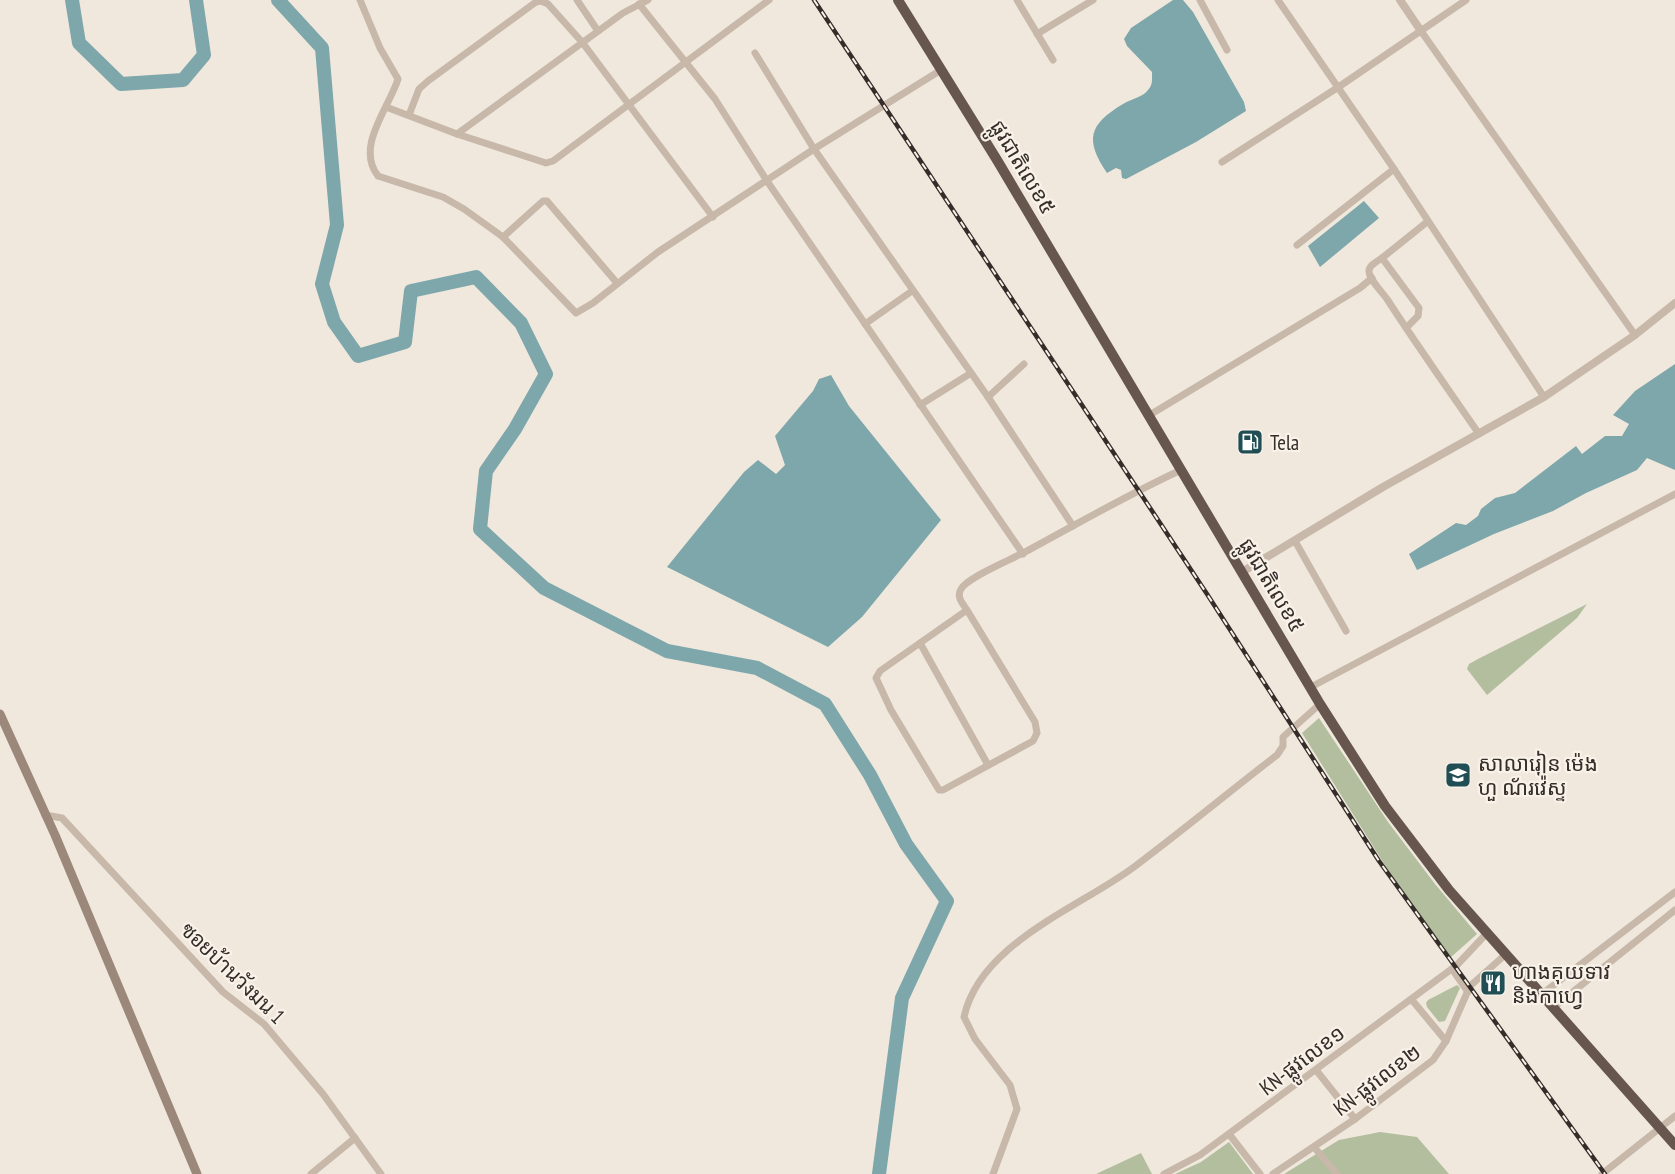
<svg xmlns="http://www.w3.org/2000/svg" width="1675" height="1174" font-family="'PT Sans Narrow','Noto Sans Khmer',Sarabun,sans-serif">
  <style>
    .green { fill: #b2be9e }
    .water { fill: #7ea7ab }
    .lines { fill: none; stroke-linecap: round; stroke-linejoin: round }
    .river { stroke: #7ea7ab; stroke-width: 14 }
    .minor { stroke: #c7b8a9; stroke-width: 7 }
    .tertiary { stroke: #c7b8a9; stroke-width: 8 }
    .secondary { stroke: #9b887b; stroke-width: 9 }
    .trunk { stroke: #66564e; stroke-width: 10 }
    .rail-casing { stroke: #352d29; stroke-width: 4.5 }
    .rail { stroke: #f8f2e9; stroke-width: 2; stroke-dasharray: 7; stroke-linecap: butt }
    .labels { text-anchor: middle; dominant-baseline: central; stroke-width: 4.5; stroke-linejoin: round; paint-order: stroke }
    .street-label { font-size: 21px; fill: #352d29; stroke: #f8f2e9 }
    .poi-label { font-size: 21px; fill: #352d29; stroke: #f8f2e9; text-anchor: start }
  </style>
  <rect width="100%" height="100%" fill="#f0e8dd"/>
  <g class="green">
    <path d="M1587 604 1577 618 1487 695 1467 669 1469 664 1478 659Z"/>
    <path d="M1319 718 1388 822 1435 884 1477 934 1450 958 1400 889 1302 733Z"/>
    <path d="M1457 985 1460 988 1445 1021 1439 1022 1427 1007 1426 1003 1428 1000Z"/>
    <path d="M1380 1132 1417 1137 1449 1174H1284L1339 1140Z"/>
    <path d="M1229 1142 1253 1174H1175L1201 1162Z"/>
    <path d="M1141 1153 1152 1174H1096Z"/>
  </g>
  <g class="water">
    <path d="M1173 0H1183L1193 12 1244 102 1246 111 1196 142 1126 179 1122 178 1121 170 1116 168 1107 173C1085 140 1088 125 1123 104 1131 99 1143 97 1148 90 1153 85 1152 79 1152 72L1127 46 1124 39 1131 28Z"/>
    <path d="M1364 201 1379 218 1320 267 1308 246Z"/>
    <path d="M1675 364V470L1647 458 1637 470 1586 493 1553 511 1494 534 1417 570 1409 554 1456 523 1466 525 1478 516 1481 509 1495 498 1515 493 1576 446 1582 454 1605 436H1622L1629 424 1613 415 1635 391Z"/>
    <path d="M831 375 849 406 941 520 862 617 828 647 667 567 744 472 758 460 776 474 785 465 775 436 813 391 819 379Z"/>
  </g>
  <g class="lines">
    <g class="river">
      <path d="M72 0 79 43 121 84 183 80 204 55 196 0"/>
      <path d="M278 0 322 48 337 225 322 284 334 322 358 356 405 342 411 291 476 277 521 323 546 374 515 429 486 471 480 529 544 588 667 651 757 668 825 704 870 775 906 844 947 901 902 998 879 1174"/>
    </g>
    <g class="minor">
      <path d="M360 0 380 48 398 79C389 108 355 147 378 176L443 197 464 209 503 237 576 313 593 303 658 252 814 149 941 70"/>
      <path d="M577 0 598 31"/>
      <path d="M1017 0 1053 60"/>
      <path d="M1200 0 1227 50"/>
      <path d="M1278 0 1394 169 1544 397"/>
      <path d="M639 4 715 99 767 181 1023 554"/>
      <path d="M1421 31 1635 335"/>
      <path d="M1037 34 1093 0"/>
      <path d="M755 53 814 149 988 397 1073 526"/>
      <path d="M386 107 457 134 546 163 553 161 769 0"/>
      <path d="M409 115 419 89 428 81 536 2 541 1 548 4 582 42 713 217"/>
      <path d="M457 134 623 13 648 0"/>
      <path d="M1222 162 1337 88 1466 0"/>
      <path d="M503 237 543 201H547L617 283"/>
      <path d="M1297 245 1394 169"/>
      <path d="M1382 258 1427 222"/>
      <path d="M865 324 912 291"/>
      <path d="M1406 328 1418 316 1419 308 1382 258C1378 261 1369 265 1369 271 1369 279 1382 292 1387 299 1416 344 1448 389 1479 434"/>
      <path d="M988 397 1024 364"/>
      <path d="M920 405 971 373"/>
      <path d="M1148 416 1360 288 1372 278"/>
      <path d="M1295 541 1346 631"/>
      <path d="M967 610 880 671 876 678 891 710 939 790H943L1033 741 1037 733 1035 722 967 610C963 604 956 597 961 589 968 577 1010 560 1025 552 1077 524 1127 495 1181 470"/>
      <path d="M920 643 988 765"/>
      <path d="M1311 687 1675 494"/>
      <path d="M45 815 62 818 223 992 264 1024 323 1094 381 1174"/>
      <path d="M1452 969 1468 992"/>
      <path d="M1542 994 1675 892"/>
      <path d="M1412 1000 1446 1041"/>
      <path d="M1554 1007 1675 910"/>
      <path d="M1316 1070 1355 1119"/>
      <path d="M1229 1134 1260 1174"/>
      <path d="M1314 1147 1337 1174"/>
      <path d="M311 1174 355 1138"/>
      <path d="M993 1174 1017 1109 1010 1085 975 1039 964 1017C980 943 1079 908 1134 867 1182 831 1229 792 1277 755L1283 746V737L1320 704"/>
      <path d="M1164 1174 1200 1155 1457 965 1487 933"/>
      <path d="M1273 1174 1355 1119 1433 1060 1446 1041 1470 986 1506 954"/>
      <path d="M1602 1174 1675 1116"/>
    </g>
    <g class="tertiary">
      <path d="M1400 0 1421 31"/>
      <path d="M1242 572 1383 487 1544 397 1635 335 1675 303"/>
    </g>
    <path class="secondary" d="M0 714 55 835 197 1174"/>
    <path class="trunk" d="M898 0 997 160 1320 704 1385 806 1449 890 1675 1145"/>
    <defs>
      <path id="rail" d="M814 0 1207 594 1379 861 1605 1174"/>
    </defs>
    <use href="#rail" class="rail-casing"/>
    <use href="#rail" class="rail"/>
  </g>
  <defs>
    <symbol id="fuel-square" viewBox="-11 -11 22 22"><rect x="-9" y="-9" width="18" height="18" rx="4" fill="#214e54" stroke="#f8f2e9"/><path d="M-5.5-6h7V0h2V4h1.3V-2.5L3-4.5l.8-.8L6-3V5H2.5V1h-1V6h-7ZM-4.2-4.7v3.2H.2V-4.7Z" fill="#fff"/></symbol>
    <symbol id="school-square" viewBox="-11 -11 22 22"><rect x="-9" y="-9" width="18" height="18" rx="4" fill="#214e54" stroke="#f8f2e9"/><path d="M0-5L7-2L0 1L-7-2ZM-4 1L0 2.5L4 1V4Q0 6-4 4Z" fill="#fff"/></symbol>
    <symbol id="restaurant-square" viewBox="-11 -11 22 22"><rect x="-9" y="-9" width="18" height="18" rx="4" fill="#214e54" stroke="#f8f2e9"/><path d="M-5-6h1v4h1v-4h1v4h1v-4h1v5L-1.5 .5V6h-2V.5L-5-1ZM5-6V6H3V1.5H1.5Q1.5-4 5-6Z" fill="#fff"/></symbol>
  </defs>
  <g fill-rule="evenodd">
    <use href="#fuel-square" x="1235" y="427" width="30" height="30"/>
    <use href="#school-square" x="1443" y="760" width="30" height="30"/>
    <use href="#restaurant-square" x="1478" y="968" width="30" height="30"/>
  </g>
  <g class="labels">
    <g class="street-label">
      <text transform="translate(1023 167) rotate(59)">ផ្លូវជាតិលេខ៥</text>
      <text transform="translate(1272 585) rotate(59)">ផ្លូវជាតិលេខ៥</text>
      <text transform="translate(233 973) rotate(44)">ซอยบ้านวังมน 1</text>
      <text transform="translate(1302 1060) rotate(-37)">KN-ផ្លូវលេខ១</text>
      <text transform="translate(1377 1080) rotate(-37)">KN-ផ្លូវលេខ២</text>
    </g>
    <g class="poi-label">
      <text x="1270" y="442">Tela</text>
      <text x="1478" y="763">សាលារៀន ម៉េង<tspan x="1478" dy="24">ហួ ណ័រវ៉េស្ទ</tspan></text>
      <text x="1512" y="971">ហាងគុយទាវ<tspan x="1512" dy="24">និងកាហ្វេ</tspan></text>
    </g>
  </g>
</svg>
